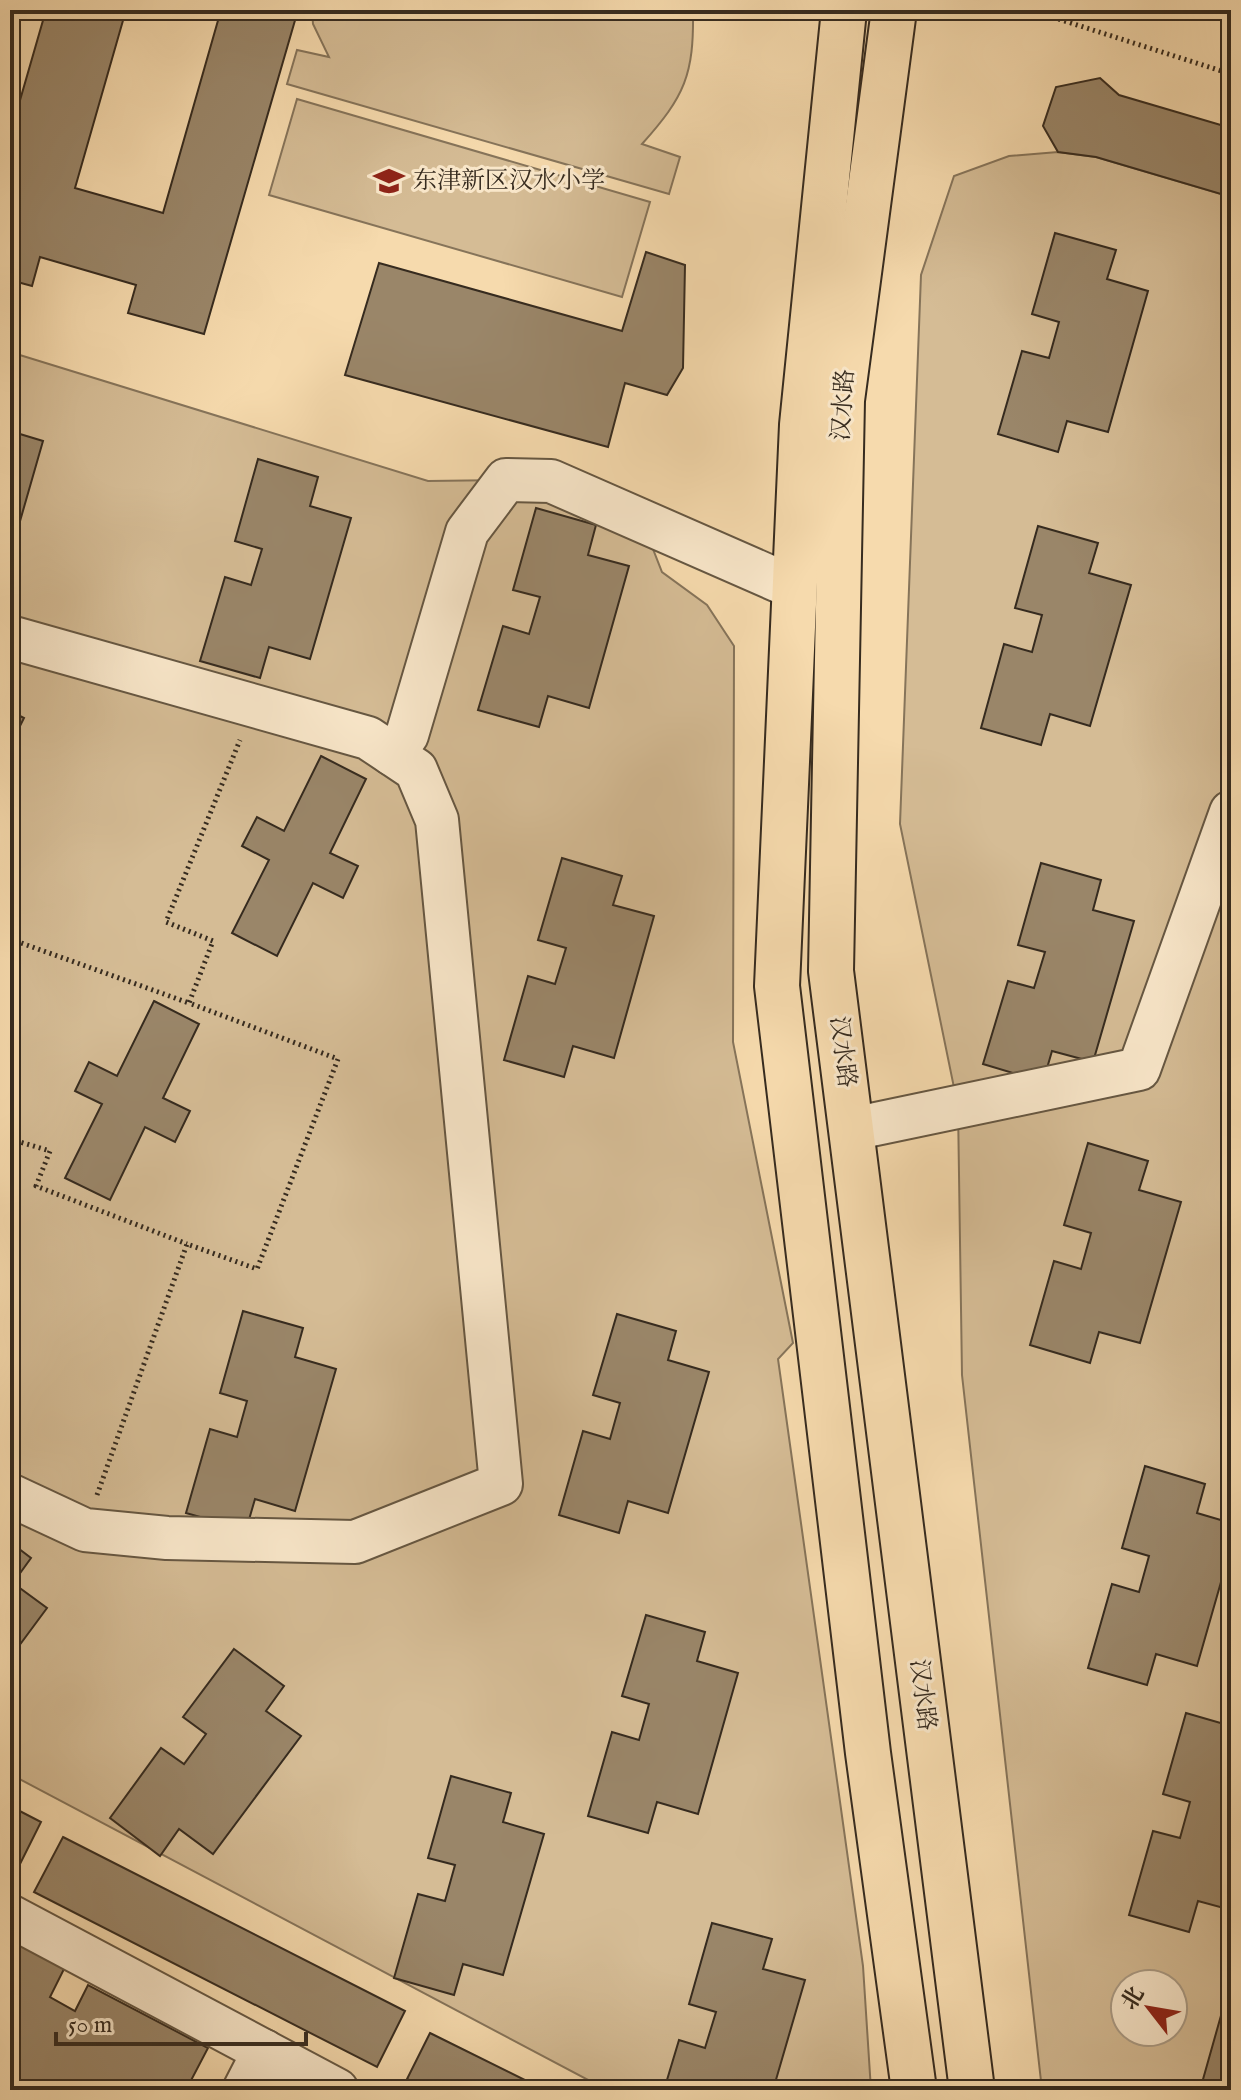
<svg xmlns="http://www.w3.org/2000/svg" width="1241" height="2100" font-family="'IM FELL English','Noto Serif SC',serif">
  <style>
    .green { fill: #d5bc95; stroke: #86745a; stroke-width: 2; fill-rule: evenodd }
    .building { fill: #9a8669; stroke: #362b1f; stroke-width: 2 }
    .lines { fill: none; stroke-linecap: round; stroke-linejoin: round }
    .minor-casing { stroke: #665742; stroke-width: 46 }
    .major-casing { stroke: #362b1f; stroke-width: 48 }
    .path { stroke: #362b1f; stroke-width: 5; stroke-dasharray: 2 4; stroke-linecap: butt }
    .minor { stroke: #f9e7ca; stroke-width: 42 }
    .major { stroke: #f6daad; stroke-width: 44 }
    .labels { text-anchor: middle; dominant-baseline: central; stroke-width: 6; stroke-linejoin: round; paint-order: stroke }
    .poi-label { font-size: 24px; fill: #362b1f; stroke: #f9e7ca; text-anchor: start }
    .street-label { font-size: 24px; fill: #362b1f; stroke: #f9e7ca }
  </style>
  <rect width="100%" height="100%" fill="#f6daad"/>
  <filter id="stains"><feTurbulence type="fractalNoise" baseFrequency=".0025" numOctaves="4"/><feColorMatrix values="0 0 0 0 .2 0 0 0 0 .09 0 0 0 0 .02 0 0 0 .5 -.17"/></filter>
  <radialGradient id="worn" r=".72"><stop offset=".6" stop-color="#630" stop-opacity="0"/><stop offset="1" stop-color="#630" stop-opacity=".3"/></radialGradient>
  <g class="green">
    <path d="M312 10H693C694 75 685 96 642 144L680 157 669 194 287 84 297 50 329 57 313 24Z"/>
    <path d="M297 99 650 202 622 297 269 195Z"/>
    <path d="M1058 152 1096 157 1231 197V2090H1042L962 1375 958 1107 900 824 921 275 954 176 1009 156ZM1125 1984H1173V2032H1125Z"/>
    <path d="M10 352 428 481 506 480 642 521 662 572 707 605 734 646 733 1042 793 1343 778 1359 863 1966 871 2090H607L10 1774Z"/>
  </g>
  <g class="building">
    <path d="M46 10H126L75 188 163 213 221 10H298L204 334 128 313 136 285 40 257 32 286 10 280V135Z"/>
    <path d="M1100 78 1119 95 1231 128V197L1096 157 1058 152 1043 126 1056 87Z"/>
    <path d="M1055 233 1116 250 1107 279 1148 291 1108 432 1067 421 1058 452 998 434 1022 351 1049 358 1059 322 1032 314Z"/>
    <path d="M646 252 685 265 683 368 667 395 625 383 608 447 345 375 379 263 622 331Z"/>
    <path d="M10 431 43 441 10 556Z"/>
    <path d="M258 459 318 477 310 506 351 518 310 659 269 647 260 678 200 661 225 577 251 585 262 549 235 541Z"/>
    <path d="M536 508 596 525 588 555 629 566 589 708 548 696 539 727 478 710 503 626 529 634 540 597 513 590Z"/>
    <path d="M1038 526 1098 543 1089 573 1131 585 1090 726 1050 714 1041 745 981 728 1004 644 1032 652 1042 615 1015 608Z"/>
    <path d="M10 711 24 718 10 746Z"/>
    <path d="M321 756 366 779 330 853 358 866 343 898 313 883 277 956 232 933 269 860 242 846 257 817 284 831Z"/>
    <path d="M562 858 622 876 613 905 654 916 614 1058 573 1046 564 1077 504 1060 528 976 555 984 566 948 538 940Z"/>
    <path d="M1041 863 1101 880 1093 910 1134 921 1093 1062 1052 1051 1043 1082 983 1064 1008 981 1034 988 1045 952 1018 945Z"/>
    <path d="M154 1001 199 1024 163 1098 190 1111 175 1142 145 1127 110 1200 65 1178 102 1104 75 1091 89 1062 117 1076Z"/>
    <path d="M1088 1143 1148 1161 1139 1190 1181 1202 1140 1343 1099 1332 1090 1363 1030 1345 1054 1261 1081 1269 1091 1233 1064 1225Z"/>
    <path d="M243 1311 303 1328 295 1357 336 1369 295 1511 255 1499 246 1530 186 1513 210 1429 237 1437 247 1401 220 1393Z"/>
    <path d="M617 1314 676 1331 668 1360 709 1372 668 1513 628 1501 619 1533 559 1515 583 1431 610 1439 620 1403 593 1395Z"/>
    <path d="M1145 1466 1205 1484 1197 1513 1231 1523V1547L1197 1666 1156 1654 1147 1685 1088 1668 1112 1584 1139 1592 1149 1556 1122 1548Z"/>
    <path d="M10 1542 31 1558 13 1583 47 1608 10 1658Z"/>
    <path d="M646 1615 705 1632 697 1661 738 1673 698 1814 657 1802 648 1833 588 1816 612 1732 639 1740 649 1704 622 1696Z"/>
    <path d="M234 1649 284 1686 266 1711 301 1736 213 1854 179 1829 160 1856 110 1818 161 1748 184 1764 206 1734 183 1717Z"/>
    <path d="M1186 1713 1231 1726V1910L1198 1901 1189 1932 1129 1915 1153 1831 1180 1838 1190 1802 1163 1794Z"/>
    <path d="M451 1776 511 1793 503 1822 544 1834 503 1975 463 1964 454 1995 394 1978 418 1894 445 1901 455 1865 428 1858Z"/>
    <path d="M10 1806 41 1822 13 1878 10 1877Z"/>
    <path d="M63 1837 405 2011 377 2067 34 1892Z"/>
    <path d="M712 1923 772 1939 763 1969 805 1980 773 2090H664L679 2040 705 2048 716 2012 689 2004Z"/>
    <path d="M10 1933 67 1963 50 1997 75 2011 88 1985 208 2048 186 2090 10 2088Z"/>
    <path d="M1222 2012 1231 2015V2090H1200Z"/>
    <path d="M430 2033 545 2090H429L407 2079Z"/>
  </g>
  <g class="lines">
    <defs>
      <g id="minor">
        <path d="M10 637 368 738 416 770 437 820 501 1484 355 1542 167 1538 85 1530 10 1495"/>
        <path d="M392 754 407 735 467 532 506 480 551 481 795 588"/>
        <path d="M852 1129 1139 1069 1231 812"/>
        <path d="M10 1916 337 2090"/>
        <path d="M244 2090 264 2051"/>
      </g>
      <g id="major">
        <path d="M844 10 802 425 777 986 868 1753 914 2090"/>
        <path d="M894 10 842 400 831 971 972 2090"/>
      </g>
    </defs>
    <use href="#minor" class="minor-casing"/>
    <use href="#major" class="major-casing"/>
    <g class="path">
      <path d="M1030 10 1231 74"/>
      <path d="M10 939 189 1003"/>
      <path d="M10 1139 50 1151 36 1186 187 1244"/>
      <path d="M97 1495 187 1244 257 1269 338 1059 189 1003 213 941 166 922 240 740"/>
    </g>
    <use href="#minor" class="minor"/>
    <use href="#major" class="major"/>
  </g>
  <defs>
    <symbol id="school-bare" viewBox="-9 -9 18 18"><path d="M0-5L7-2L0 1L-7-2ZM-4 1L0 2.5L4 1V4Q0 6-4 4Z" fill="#8f2418" stroke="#f9e7ca" stroke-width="2.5" paint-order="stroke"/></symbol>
  </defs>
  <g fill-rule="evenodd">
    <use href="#school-bare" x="367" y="159" width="44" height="44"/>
  </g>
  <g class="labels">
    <g class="poi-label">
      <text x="413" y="181">东津新区汉水小学</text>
    </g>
    <g class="street-label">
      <text transform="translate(844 405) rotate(-86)">汉水路</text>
      <text transform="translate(842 1052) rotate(83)">汉水路</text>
      <text transform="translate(922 1695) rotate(83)">汉水路</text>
    </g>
  </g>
  <rect width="1241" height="2100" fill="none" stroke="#f6daad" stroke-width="40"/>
  <rect x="12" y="12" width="1217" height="2076" fill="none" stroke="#362b1f" stroke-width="4"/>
  <rect x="20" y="20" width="1201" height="2060" fill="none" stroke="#362b1f" stroke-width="2"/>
  <g transform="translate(1149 2008) rotate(301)"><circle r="38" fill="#f9e7ca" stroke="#ab9c86" stroke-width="2"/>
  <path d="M0-6L14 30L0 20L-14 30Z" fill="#8f2418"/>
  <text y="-12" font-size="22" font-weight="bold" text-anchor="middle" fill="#362b1f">北</text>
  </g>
  <path d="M56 2032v12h250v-12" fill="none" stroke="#362b1f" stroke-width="4"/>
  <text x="68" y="2032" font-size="24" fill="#362b1f" stroke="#f9e7ca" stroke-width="6" paint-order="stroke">50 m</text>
  <rect width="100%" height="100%" filter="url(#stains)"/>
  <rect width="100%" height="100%" fill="url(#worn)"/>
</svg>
